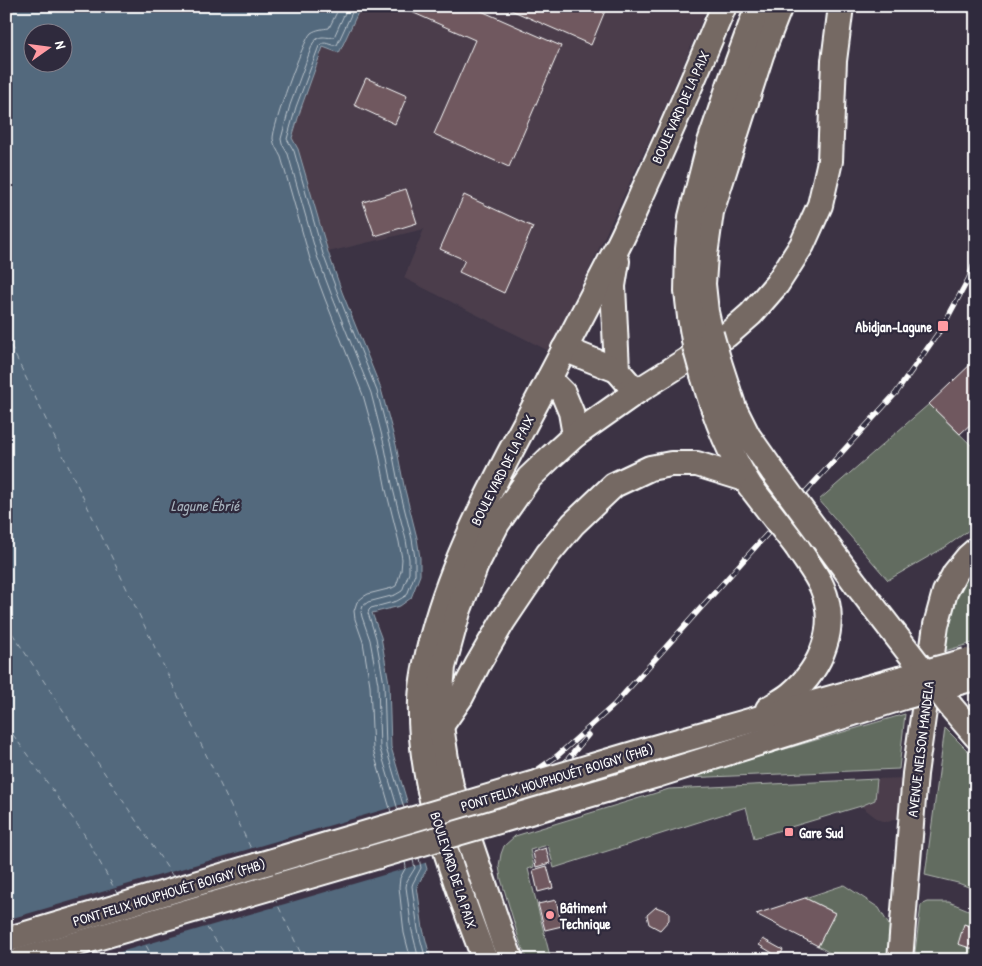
<svg xmlns="http://www.w3.org/2000/svg" width="982" height="966" font-family="'Patrick Hand',sans-serif">
  <style>
    .built { fill: #4b3e4c }
    .green { fill: #626c60; stroke: #b0b6b0 }
    .water { fill: #52697d; stroke: #97a5b1; fill-rule: evenodd }
    .pier { fill: #3c3344 }
    .lines { fill: none; stroke-linecap: round; stroke-linejoin: round }
    .shore { stroke: #bac3cb; stroke-width: 1 }
    .ferry { stroke: #a8b4be; stroke-width: 1; stroke-dasharray: 6 5; stroke-linecap: butt }
    .building { fill: #6f585e; stroke: #fff }
    .major-casing { stroke: #fff; stroke-width: 28 }
    .major { stroke: #756964; stroke-width: 24 }
    .rail-casing { stroke: #fff; stroke-width: 5.5 }
    .rail { stroke: #2f2a3d; stroke-width: 4; stroke-dasharray: 11; stroke-linecap: butt }
    .major-bridge-casing { stroke: #fff; stroke-width: 28; stroke-linecap: butt }
    .major-bridge { stroke: #756964; stroke-width: 24 }
    .poi-dot { fill: #ff9aa2; stroke: #2f2a3d; stroke-width: 2 }
    .labels { text-anchor: middle; dominant-baseline: central; stroke-width: 4.5; stroke-linejoin: round; paint-order: stroke }
    .street-label { font-size: 14px; fill: #fff; stroke: #2f2a3d }
    .poi-label { font-size: 14px; font-weight: bold; fill: #fff; stroke: #2f2a3d; text-anchor: start }
    .water-label { font-size: 15px; font-style: italic; fill: #a8b4be; stroke: #2f2a3d }
  </style>
  <rect width="100%" height="100%" fill="#3c3344"/>
  <filter id="ink" filterUnits="userSpaceOnUse"><feTurbulence type="fractalNoise" baseFrequency=".02" numOctaves="2"/><feDisplacementMap in="SourceGraphic" scale="10" xChannelSelector="R" yChannelSelector="G"/><feConvolveMatrix kernelMatrix="1 2 1 2 8 2 1 2 1" color-interpolation-filters="sRGB"/></filter>
  <g filter="url(#ink)">
    <g class="built">
      <path d="M356 6H708L669 98 551 352 404 278 424 229 328 252 298 149 292 138 301 108 323 47 338 53 360 8Z"/>
      <path d="M906 778 904 812 898 818 888 822 879 820 861 806 875 800 877 779Z"/>
    </g>
    <g class="green">
      <path d="M929 404 976 450V525L947 546 888 580 819 500Z"/>
      <path d="M976 558V642L941 652 955 591Z"/>
      <path d="M905 714 899 769 686 778Z"/>
      <path d="M945 728 976 759V890L958 883 925 875Z"/>
      <path d="M877 779 875 800 861 806 754 838 746 807 554 868 548 845 530 850 534 867 528 869 551 960H527L519 939 501 879 499 866 501 854 504 846 515 836 669 789Z"/>
      <path d="M844 885 879 908 893 932 891 960H842L818 946 835 913 805 898Z"/>
      <path d="M928 902H949L976 913V960H914L921 905Z"/>
    </g>
    <path class="water" d="M6 6H356L360 8 339 53 323 47 301 108 292 138 298 149 328 252 342 292 381 389 396 445 404 486 417 538 420 558V575L411 598 400 606 372 613 381 637 389 683 391 747 427 869 417 886 423 929 431 960H6ZM32 32H62V62H32Z"/>
    <path class="pier" d="M410 802 428 862 93 960H6V920Z"/>
    <g class="lines">
      <g class="shore">
        <path d="M340 6 329 28C323 29 317 29 311 33 303 40 272 128 273 139 274 146 278 151 281 157L310 259 325 299 363 395 378 449 386 490 399 542 402 559 401 571 396 586 392 588 368 594 363 597 357 602 354 611 355 619 363 642 370 685 373 750 391 812"/>
        <path d="M348 6 334 37C325 39 321 33 313 43L290 105 281 139 282 144 288 154 317 256 332 296 371 393 385 448 393 489 406 540 409 559V573L402 591 395 595 368 602 363 606 361 612 362 617 370 640 378 684 380 749 398 810"/>
        <path d="M355 6 337 45C330 47 325 39 319 46L296 107 287 139 294 151 323 254 338 294 377 391 391 446 399 487 412 539 415 558V574L407 595 397 601 371 608 369 610 368 613 376 638 384 684 386 748 404 808"/>
        <path d="M419 858 421 868 413 883 412 886 418 930 426 960"/>
        <path d="M413 860 415 868 407 881 406 887 412 931 419 960"/>
        <path d="M405 862 406 867 400 878 399 887 404 933 411 960"/>
      </g>
      <g class="ferry">
        <path d="M6 336 254 855"/>
        <path d="M6 624 174 878"/>
        <path d="M6 725 84 834 118 895"/>
        <path d="M274 897 304 960"/>
        <path d="M201 919 229 960"/>
        <path d="M141 936 154 960"/>
      </g>
    </g>
    <g class="building">
      <path d="M398 6H470L561 46 509 167 434 134 475 40Z"/>
      <path d="M502 6H607L591 45Z"/>
      <path d="M366 78 407 96 395 124 354 105Z"/>
      <path d="M406 189 417 223 375 236 363 202Z"/>
      <path d="M464 195 533 227 504 293 459 272 465 260 440 249Z"/>
      <path d="M975 350 976 419 960 434 929 404 974 361Z"/>
      <path d="M546 848 550 863 536 867 533 852Z"/>
      <path d="M547 866 553 888 538 892 533 870Z"/>
      <path d="M805 898 835 913 818 946 756 914Z"/>
      <path d="M556 900 562 926 545 930 538 904Z"/>
      <path d="M656 907 669 912V920L660 930 649 924 647 915Z"/>
      <path d="M964 924 976 928V950L958 944Z"/>
      <path d="M763 939 783 950 779 957 759 945Z"/>
    </g>
    <g class="lines">
      <defs>
        <g id="major">
          <path d="M617 261 613 286 617 370 636 392"/>
          <path d="M711 334 706 312 703 284 705 255 711 212 761 55 780 6"/>
          <path d="M695 346 690 317 687 291 688 249 691 217 710 142 731 80 758 6"/>
          <path d="M564 349 617 370"/>
          <path d="M719 362 734 408 748 436 774 473"/>
          <path d="M703 375C714 414 728 452 750 486"/>
          <path d="M549 379 563 393 571 412 575 435"/>
          <path d="M817 531 856 584"/>
          <path d="M952 708 976 736"/>
          <path d="M768 709C775 704 784 700 791 694 822 668 839 626 822 587 816 573 805 560 797 547"/>
          <path d="M441 726 461 697 478 664 503 621 548 554 573 524 614 485 650 468 671 464H697L745 479"/>
          <path d="M650 749 899 679"/>
          <path d="M657 775 904 697"/>
          <path d="M485 960C454 879 418 787 421 700 422 678 427 656 433 634 453 559 490 490 526 422 557 364 587 306 617 248 630 223 640 197 652 172 677 117 701 62 724 6"/>
          <path d="M511 960 503 940 451 786 446 759 441 726V691L443 667 458 612 476 565 497 524 529 478 552 456 575 435 636 392 727 335 751 314 777 284 802 245 820 205 830 161 834 61 841 6"/>
          <path d="M900 960 915 774 936 625 945 592 955 573 968 557 976 550"/>
        </g>
      </defs>
      <use href="#major" class="major-casing"/>
      <use href="#major" class="major"/>
      <defs>
        <g id="rail">
          <path d="M6 941 475 806 520 782 557 756 614 705 759 543 896 393 943 326 969 278 976 258"/>
          <path d="M6 955 479 818 514 803 559 770 588 735"/>
        </g>
      </defs>
      <use href="#rail" class="rail-casing"/>
      <use href="#rail" class="rail"/>
      <defs>
        <g id="major-bridge">
          <path d="M711 334 719 362"/>
          <path d="M695 346 703 375"/>
          <path d="M774 473 817 531"/>
          <path d="M753 490 797 547"/>
          <path d="M856 584 952 708"/>
          <path d="M899 679 966 661"/>
          <path d="M904 697 971 679"/>
          <path d="M6 940 650 749"/>
          <path d="M21 960 657 775"/>
        </g>
      </defs>
      <use href="#major-bridge" class="major-bridge-casing"/>
      <use href="#major-bridge" class="major-bridge"/>
    </g>
  </g>
  <g class="poi-dot">
    <rect x="937" y="320" width="12" height="12" rx="2.5"/>
    <rect x="784" y="827" width="10" height="10" rx="2.5"/>
    <circle cx="550" cy="915" r="5"/>
  </g>
  <g class="labels">
    <g class="street-label">
      <text transform="translate(680 107) rotate(-66)">BOULEVARD DE LA PAIX</text>
      <text transform="translate(502 470) rotate(-63)">BOULEVARD DE LA PAIX</text>
      <text transform="translate(920 749) rotate(-83)">AVENUE NELSON MANDELA</text>
      <text transform="translate(557 777) rotate(-17)">PONT FELIX HOUPHOUÉT BOIGNY (FHB)</text>
      <text transform="translate(454 870) rotate(72)">BOULEVARD DE LA PAIX</text>
      <text transform="translate(169 892) rotate(-17)">PONT FELIX HOUPHOUÉT BOIGNY (FHB)</text>
    </g>
    <g class="poi-label">
      <text x="932" y="326" text-anchor="end">Abidjan-Lagune</text>
      <text x="799" y="832">Gare Sud</text>
      <text x="560" y="907">Bâtiment<tspan x="560" dy="16">Technique</tspan></text>
    </g>
    <g class="water-label">
      <text x="205" y="505">Lagune Ébrié</text>
    </g>
  </g>
  <rect width="982" height="966" fill="none" stroke="#2f2a3d" stroke-width="25"/>
  <rect x="12" y="12" width="957" height="941" fill="none" stroke="#fff" stroke-width="2" filter="url(#ink)"/>
  <g transform="translate(48 48) rotate(76)"><circle r="24" fill="#2f2a3d" stroke="#827f8b"/>
  <path d="M0-4L9 19L0 12L-9 19Z" fill="#ff9aa2"/>
  <text y="-8" font-size="14" font-weight="bold" text-anchor="middle" fill="#ffffff">N</text>
  </g>
</svg>
